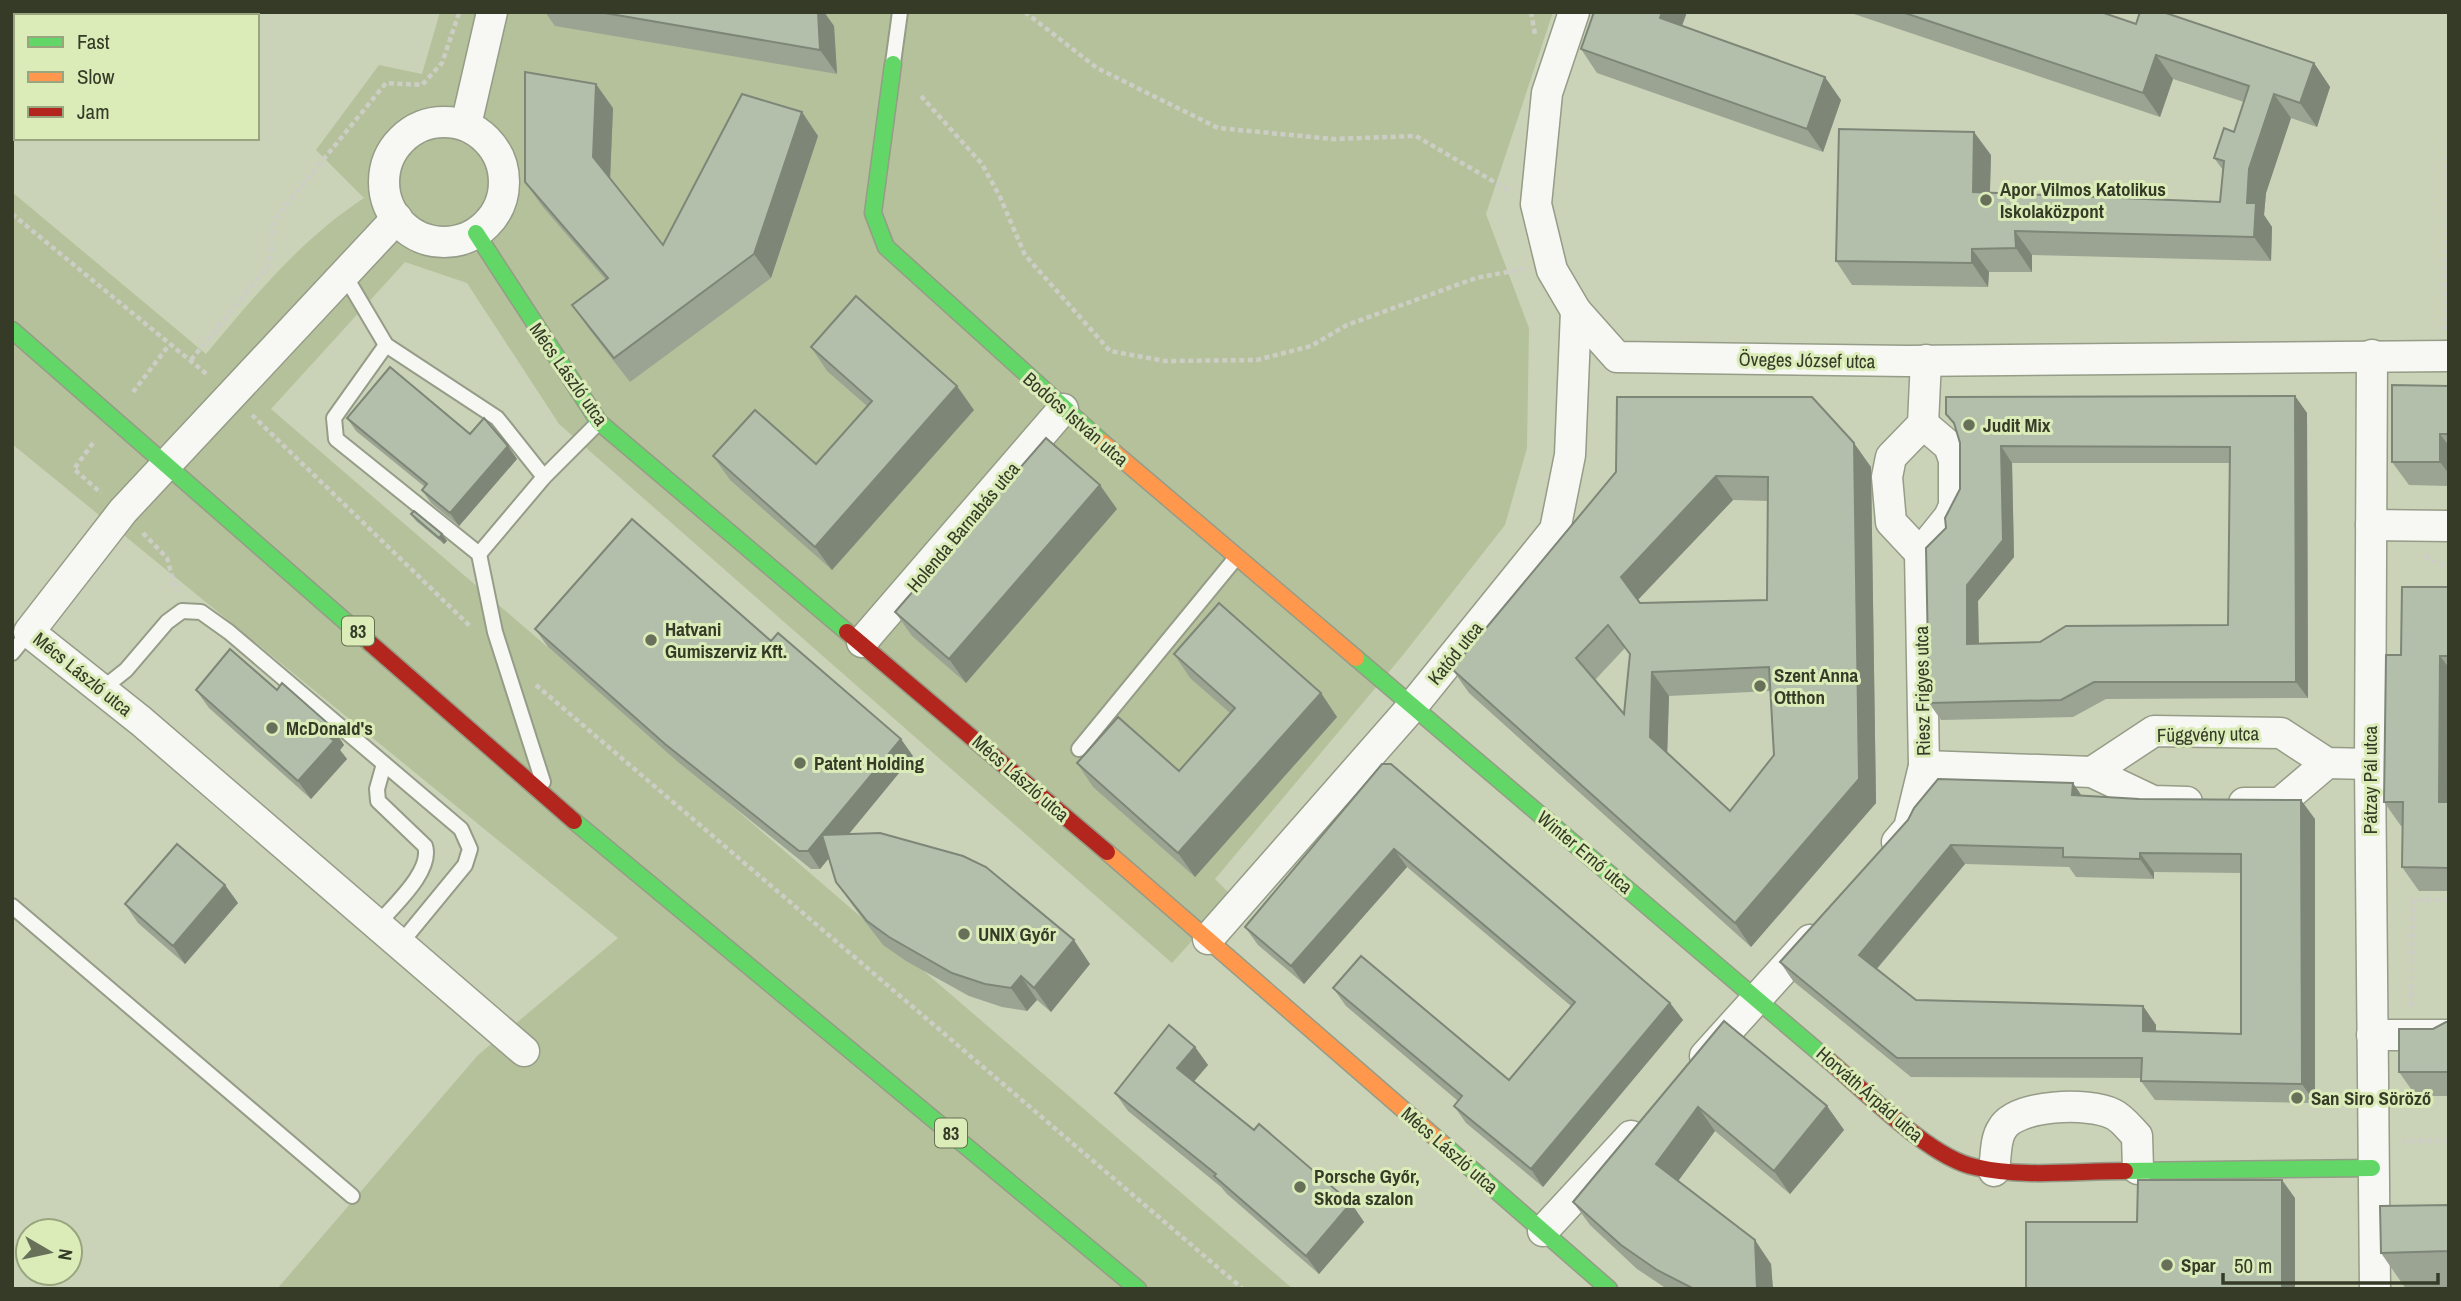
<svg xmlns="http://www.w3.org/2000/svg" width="2461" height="1301" font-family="'Archivo Narrow',sans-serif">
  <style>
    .green { fill: #b5c19b }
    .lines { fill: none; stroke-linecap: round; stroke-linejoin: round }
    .lane-casing { stroke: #959c87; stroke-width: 18 }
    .street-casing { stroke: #959c87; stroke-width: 33 }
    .fast-casing { stroke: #959c87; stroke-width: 19 }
    .slow-casing { stroke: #959c87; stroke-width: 19 }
    .jam-casing { stroke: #959c87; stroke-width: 19 }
    .path { stroke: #cccec6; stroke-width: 4.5; stroke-dasharray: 5 3.5; stroke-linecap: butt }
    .lane { stroke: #f7f8f4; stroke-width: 14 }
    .street { stroke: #f7f8f4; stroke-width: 30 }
    .fast { stroke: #63d668; stroke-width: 16 }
    .slow { stroke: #ff974d; stroke-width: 16 }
    .jam { stroke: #b3261e; stroke-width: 16 }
    .wall { fill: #9ba493; fill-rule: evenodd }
    .shaded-wall { fill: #7e8678 }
    .building { fill: #b4bfab; stroke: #7e8678; stroke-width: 2; fill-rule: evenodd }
    .poi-dot { fill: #697059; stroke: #dbecb9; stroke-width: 2.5 }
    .labels { text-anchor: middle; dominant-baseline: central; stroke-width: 6; stroke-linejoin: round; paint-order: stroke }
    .shield { fill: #dbecb9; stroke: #677053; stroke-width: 2 }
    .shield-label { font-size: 18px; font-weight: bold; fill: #353b27 }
    .poi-label { font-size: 19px; font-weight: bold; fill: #353b27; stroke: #dbecb9; text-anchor: start }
    .street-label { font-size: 19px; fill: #353b27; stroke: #dbecb9 }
  </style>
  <rect width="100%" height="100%" fill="#cad3b7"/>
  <path class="green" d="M440 12H1553L1486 214 1529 328 1527 448 1505 525 1403 655 1215 879 1232 896 1172 963 559 424 467 283 405 262 271 409 1293 1289H277L478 1055 618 938 12 444V192L206 354C253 298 301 239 364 198L316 150 379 65 422 74Z"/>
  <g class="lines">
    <defs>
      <g id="lane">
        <path d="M893 63 900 12"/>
        <path d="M344 274 386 345 497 418 544 477"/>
        <path d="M386 345 334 418 336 439 479 554 495 632 543 782"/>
        <path d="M479 554 544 477 598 423"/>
        <path d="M12 653 29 632"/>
        <path d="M102 689 126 670 167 622 182 611 201 612 229 632 461 829 470 849 465 865 400 944"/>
        <path d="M1079 749 1235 559"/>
        <path d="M12 906 352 1196"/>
        <path d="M377 925C393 906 433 871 425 846L378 801 377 789 384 764"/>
      </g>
      <g id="street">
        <path d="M1574 12 1547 93 1536 204 1552 270 1576 311 1617 357 1908 361 2449 356"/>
        <circle cx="444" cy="182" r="60"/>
        <path d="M466 125 492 12"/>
        <path d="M397 218 123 511 29 632 141 721 524 1051"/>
        <path d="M2372 355 2370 764 2375 1289"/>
        <path d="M2371 525 2449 526"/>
        <path d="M1920 553 1891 522 1887 477 1891 457 1923 424 1926 360"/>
        <path d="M862 642 1063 409"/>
        <path d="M1924 766 2092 772 2153 801 2187 802"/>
        <path d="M2092 772 2154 731 2281 733 2327 763 2370 764"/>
        <path d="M2244 803H2280L2327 763"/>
        <path d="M1897 842 1909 828 1924 766 1920 553 1949 517 1954 506V460L1949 446 1923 424"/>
        <path d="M1208 939 1411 708 1555 530 1570 455 1576 311"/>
        <path d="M2372 1035H2449"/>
        <path d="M1705 1056 1810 940"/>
        <path d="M1994 1171C1996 1158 1995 1139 2002 1129 2016 1104 2089 1102 2113 1114 2122 1118 2130 1129 2137 1136L2138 1169"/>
        <path d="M1543 1231 1631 1136"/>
      </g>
      <g id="fast">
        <path d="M893 64 873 213 886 247 1102 442"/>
        <path d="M476 233 599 422 847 632"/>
        <path d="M12 330 370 643"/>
        <path d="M1356 658 1828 1060"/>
        <path d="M574 821 1138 1289"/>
        <path d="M1444 1145 1609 1289"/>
        <path d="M2125 1171 2372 1168"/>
      </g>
      <g id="slow">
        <path d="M1102 442 1356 658"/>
        <path d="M1107 852 1444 1145"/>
      </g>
      <g id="jam">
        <path d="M847 632 1107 852"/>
        <path d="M370 643 574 821"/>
        <path d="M1828 1060C1865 1091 1930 1158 1975 1167 2023 1178 2076 1171 2125 1171"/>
      </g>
    </defs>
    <use href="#lane" class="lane-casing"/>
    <use href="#street" class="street-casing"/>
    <use href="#fast" class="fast-casing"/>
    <use href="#slow" class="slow-casing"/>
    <use href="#jam" class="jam-casing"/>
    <g class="path">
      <path d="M1025 12 1097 68 1218 128 1333 139 1416 136 1508 190"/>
      <path d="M1531 12 1535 34"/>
      <path d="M921 96 982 164 1000 197 1025 255 1110 351 1165 361 1257 360 1311 346 1347 325 1476 278 1523 269"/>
      <path d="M12 214 209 376"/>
      <path d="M2445 330 2449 124"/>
      <path d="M191 360 270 263 273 221 386 83 422 85 442 63 459 13"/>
      <path d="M133 392 169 345"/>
      <path d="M252 415 472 628"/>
      <path d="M93 443 74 469 101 493"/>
      <path d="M143 533 167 558 177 593"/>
      <path d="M2425 556 2449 569"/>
      <path d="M536 685 1243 1289"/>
      <path d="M2411 1006 2413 900H2449"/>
      <path d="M2401 1141H2449"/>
    </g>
    <use href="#lane" class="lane"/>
    <use href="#street" class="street"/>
    <use href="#fast" class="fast"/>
    <use href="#slow" class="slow"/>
    <use href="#jam" class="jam"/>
  </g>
  <g class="wall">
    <path d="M37 12H193L190 16H42Z"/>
    <path d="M545 12H824L834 26 837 74 555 26Z"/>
    <path d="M1594 12H1687L1682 26 1841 100 1823 152 1597 73 1581 49Z"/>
    <path d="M1848 12H2101L2136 24 2314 63 2330 87 2317 127 2291 118 2266 193 2264 215 2272 227 2271 261 2032 255V272H1989L1988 287 1852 285 1836 261 1991 155 1990 193 2220 202 2223 170 2214 158 2234 132 2244 102 2173 79 2160 117Z"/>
    <path d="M613 108 610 178 663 245 802 112 818 136 771 278 630 382 589 329 572 305 606 280 542 206 525 182Z"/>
    <path d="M811 347 974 410 832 570 730 480 713 456 816 464 867 406 827 371Z"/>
    <path d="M2449 386V486L2409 485 2392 462Z"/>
    <path d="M2295 396 2307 413 2308 698 2106 699 2073 717 1941 720 1929 703 1946 528 1960 489V443L1955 426 1946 414ZM2012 463H2230L2228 625 2040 642 1979 643 1978 601 2014 557Z"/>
    <path d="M1812 397 1871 467 1876 803 1751 947 1469 693 1452 669ZM1733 500 1768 501 1767 600 1640 603 1637 600ZM1625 648 1630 655 1624 714 1595 680ZM1771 691 1774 755 1730 811 1667 753 1669 696Z"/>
    <path d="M347 418 470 434 517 459 459 526 431 503 422 490 425 487 356 431Z"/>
    <path d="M1117 509 966 683 912 636 895 612Z"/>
    <path d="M411 514 442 534 447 541 444 544 416 521Z"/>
    <path d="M2449 587V891H2419L2402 867V826H2401L2384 802 2401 655Z"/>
    <path d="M535 629 913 756 849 834 1090 964 1051 1012 1037 1000 1027 1011 1002 1007 969 996 906 961 883 945 853 906 836 882 829 858 820 869H811L678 762 548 647Z"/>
    <path d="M1174 654 1321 693 1337 717 1195 877 1093 787 1077 763 1179 771 1230 713 1190 678Z"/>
    <path d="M196 690H277L332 727 344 745 340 750 347 759 311 799 209 708Z"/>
    <path d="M1382 764 1670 1003 1683 1020 1543 1187 1466 1123 1454 1106 1458 1101 1346 1006 1333 988 1509 1080 1571 1006 1407 867 1304 984 1258 945 1245 927Z"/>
    <path d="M2082 795 2315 819V1103L2155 1100 2141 1081V1078L1911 1077 1793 981 1780 962 1908 820ZM1965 864 2069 867 2076 877 2154 879V872L2241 873V1034L2156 1031V1025L2143 1006 1916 1000 1877 969Z"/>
    <path d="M225 885 238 903 185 964 138 923 125 904Z"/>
    <path d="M1724 1021 1827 1106 1844 1130 1790 1194 1715 1131 1678 1181 1771 1264 1773 1289H1667L1637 1269 1590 1225 1573 1202Z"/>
    <path d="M2449 1022V1096H2416L2399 1072 2433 1029Z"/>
    <path d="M1195 1047 1208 1065 1194 1081 1254 1130 1351 1203 1364 1222 1319 1274 1227 1194 1221 1187 1128 1111 1115 1093Z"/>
    <path d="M2449 1205V1289H2406L2381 1253Z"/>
  </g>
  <g class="shaded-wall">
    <path d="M156 12H193L190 16H153Z"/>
    <path d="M818 12H824L834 26 837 74 820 50Z"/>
    <path d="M1662 12H1687L1676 42 1660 18Z"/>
    <path d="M2156 55 2173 79 2160 117 2143 93Z"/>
    <path d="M2314 63 2330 87 2317 127 2300 103Z"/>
    <path d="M1825 77 1841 100 1823 152 1807 129Z"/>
    <path d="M596 84 613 108 610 181 593 157Z"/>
    <path d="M2274 94 2291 118 2266 193 2264 215 2272 227 2271 261 2254 237 2247 203 2249 169Z"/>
    <path d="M802 112 818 136 771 278 754 254Z"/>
    <path d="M1974 132 1991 155 1989 216 1973 192Z"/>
    <path d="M2015 231 2032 255V272L2016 248Z"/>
    <path d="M1972 249 1989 272 1988 287 1972 263Z"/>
    <path d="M957 386 974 410 832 570 815 547Z"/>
    <path d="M2295 396 2307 413 2308 698 2296 682Z"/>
    <path d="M2440 434 2449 446V474L2440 462Z"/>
    <path d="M1854 443 1871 467 1876 803 1751 947 1735 923Z"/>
    <path d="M508 446 517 459 459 526 450 513Z"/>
    <path d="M2001 446 2012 463 2014 557 1978 601 1979 660 1967 644V585Z"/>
    <path d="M1716 476 1733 500 1637 601 1621 577Z"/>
    <path d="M1100 485 1117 509 966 683 949 659Z"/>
    <path d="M442 534 447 541 444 544 439 538Z"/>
    <path d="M2440 656 2449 668V816L2439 802Z"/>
    <path d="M1652 672 1669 696 1667 761 1650 737Z"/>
    <path d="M1321 693 1337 717 1195 877 1178 853Z"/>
    <path d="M332 727 344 745 340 750 347 759 311 799 298 781 326 734Z"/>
    <path d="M901 739 913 756 820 869 808 851Z"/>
    <path d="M2073 783 2086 802 2072 795Z"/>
    <path d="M2301 800 2315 819V1103L2302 1084Z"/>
    <path d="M1951 845 1965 864 1872 974 1859 955Z"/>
    <path d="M1394 849 1407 867 1304 984 1291 966Z"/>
    <path d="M2140 853 2154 872V879L2140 859Z"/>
    <path d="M225 885 238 903 185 964 173 946Z"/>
    <path d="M1074 940 1090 964 1051 1012 1034 988Z"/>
    <path d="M1021 976 1037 1000 1027 1011 1011 988Z"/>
    <path d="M1670 1003 1683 1020 1543 1187 1531 1169Z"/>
    <path d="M2143 1006 2156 1025V1050L2143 1031Z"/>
    <path d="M1195 1047 1208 1065 1190 1086 1177 1068Z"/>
    <path d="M1827 1106 1844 1130 1790 1194 1774 1171Z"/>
    <path d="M1698 1107 1715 1131 1673 1188 1656 1164Z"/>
    <path d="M2282 1180 2295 1198V1289H2282Z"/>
    <path d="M1351 1203 1364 1222 1319 1274 1306 1256Z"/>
    <path d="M1755 1240 1771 1264 1773 1289H1757Z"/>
  </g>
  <g class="building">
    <path d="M49 12H156L153 16H54Z"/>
    <path d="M599 12H818L820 50Z"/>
    <path d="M1594 12H1662L1660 18 1825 77 1807 129 1581 49Z"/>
    <path d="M1902 12H2101L2136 24 2140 12H2163L2314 63 2300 103 2274 94 2249 169 2247 203H2256L2254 237 2015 231 2016 248 1972 249V263L1836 261 1839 129 1974 132 1973 192 2220 202 2224 161 2214 158 2224 128 2234 132 2249 86 2156 55 2143 93Z"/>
    <path d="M525 72 596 84 593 157 663 245 742 94 802 112 754 254 614 358 572 305 608 278 525 182Z"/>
    <path d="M856 296 957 386 815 547 713 456 755 410 816 464 872 401 811 347Z"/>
    <path d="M390 367 470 434 484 418 508 446 450 513 422 490 427 484 347 418Z"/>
    <path d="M2392 385 2449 386V434H2440V462H2392Z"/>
    <path d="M2295 396 2296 682H2094L2061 700 1929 703 1926 548 1946 528 1945 518 1960 489V443L1954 423 1946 414V397ZM2001 446 2230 447 2228 625 2066 626 2040 642 1967 644V585L2003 540Z"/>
    <path d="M1617 397H1812L1854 443 1859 779 1735 923 1452 669 1616 472ZM1716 476 1768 477 1767 600 1640 603 1621 577ZM1608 625 1630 654 1624 714 1576 658ZM1769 667 1774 755 1730 811 1650 737 1652 672Z"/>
    <path d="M1046 438 1100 485 949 659 895 612Z"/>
    <path d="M414 511 442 534 439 538 411 514Z"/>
    <path d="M632 519 771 641 778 633 901 739 808 851H799L665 744 535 629Z"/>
    <path d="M2402 587H2449V656H2440L2439 802H2449V868L2402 867 2403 802H2384L2386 655H2401Z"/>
    <path d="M1219 603 1321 693 1178 853 1077 763 1118 717 1179 771 1235 708 1174 654Z"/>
    <path d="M230 649 277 690 282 683 332 727 326 734 334 741 298 781 196 690Z"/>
    <path d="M1382 764H1391L1670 1003 1531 1169 1454 1106 1462 1096 1333 988 1361 956 1509 1080 1575 1002 1394 849 1291 966 1245 927Z"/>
    <path d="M1938 779 2073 783 2072 795 2139 799 2301 800 2302 1084 2141 1081 2142 1058H1897L1780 962 1908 820 1914 808ZM1951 845 2063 848V857L2140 859V853L2241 854V1034L2143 1031V1006L1916 1000 1859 955Z"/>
    <path d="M880 833 963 856 986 867 1074 940 1034 988 1021 976 1011 988 985 984 952 973 889 937 867 921 836 882 822 835Z"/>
    <path d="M177 844 225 885 173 946 125 904Z"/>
    <path d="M1724 1021 1827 1106 1774 1171 1698 1107 1656 1164 1755 1240 1757 1289H1694L1657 1270 1621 1245 1573 1202Z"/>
    <path d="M2446 1022H2449V1072H2399V1029H2433Z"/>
    <path d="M1169 1025 1195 1047 1177 1068 1254 1130 1259 1124 1351 1203 1306 1256 1214 1176 1216 1174 1115 1093Z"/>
    <path d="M2138 1180H2282V1289H2026V1222H2137Z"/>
    <path d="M2449 1205V1251L2381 1253 2380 1206Z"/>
  </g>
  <g class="poi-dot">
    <circle cx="1986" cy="200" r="7"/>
    <circle cx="1969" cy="425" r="7"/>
    <circle cx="651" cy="640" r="7"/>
    <circle cx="1760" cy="686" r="7"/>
    <circle cx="272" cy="728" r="7"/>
    <circle cx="800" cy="763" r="7"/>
    <circle cx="964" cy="934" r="7"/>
    <circle cx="2297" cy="1098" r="7"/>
    <circle cx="1300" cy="1187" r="7"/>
    <circle cx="2167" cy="1265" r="7"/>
  </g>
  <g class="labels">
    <g class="shield">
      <rect x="342" y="616.5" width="32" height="29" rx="5"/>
      <rect x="935" y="1118.5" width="32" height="29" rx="5"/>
    </g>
    <g class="shield-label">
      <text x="358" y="631">83</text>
      <text x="951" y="1133">83</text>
    </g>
    <g class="poi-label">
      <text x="2000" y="189">Apor Vilmos Katolikus<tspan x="2000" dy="22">Iskolaközpont</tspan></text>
      <text x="1983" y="425">Judit Mix</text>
      <text x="665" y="629">Hatvani<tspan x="665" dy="22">Gumiszerviz Kft.</tspan></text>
      <text x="1774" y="675">Szent Anna<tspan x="1774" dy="22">Otthon</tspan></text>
      <text x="286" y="728">McDonald's</text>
      <text x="814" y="763">Patent Holding</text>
      <text x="978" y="934">UNIX Győr</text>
      <text x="2311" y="1098">San Siro Söröző</text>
      <text x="1314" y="1176">Porsche Győr,<tspan x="1314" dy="22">Skoda szalon</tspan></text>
      <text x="2181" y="1265">Spar</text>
    </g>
    <g class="street-label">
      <text transform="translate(1807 360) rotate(1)">Öveges József utca</text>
      <text transform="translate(569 374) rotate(55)">Mécs László utca</text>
      <text transform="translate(1076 419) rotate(41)">Bodócs István utca</text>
      <text transform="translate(963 527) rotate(-50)">Holenda Barnabás utca</text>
      <text transform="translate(1455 653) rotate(-51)">Katód utca</text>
      <text transform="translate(83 674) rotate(39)">Mécs László utca</text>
      <text transform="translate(1922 691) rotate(-91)">Riesz Frigyes utca</text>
      <text transform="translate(2208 734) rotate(-1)">Függvény utca</text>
      <text transform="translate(1021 778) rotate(41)">Mécs László utca</text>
      <text transform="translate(2370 780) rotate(-90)">Pátzay Pál utca</text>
      <text transform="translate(1585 852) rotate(40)">Winter Ernő utca</text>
      <text transform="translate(1870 1094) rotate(41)">Horváth Árpád utca</text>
      <text transform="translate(1450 1150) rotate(41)">Mécs László utca</text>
    </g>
  </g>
  <rect width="2461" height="1301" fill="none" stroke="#353b27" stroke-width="28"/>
  <rect x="14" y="14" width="245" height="126" fill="#dbecb9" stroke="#99a57f" stroke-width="2"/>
  <rect x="28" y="37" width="35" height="10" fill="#63d668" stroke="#99a57f" stroke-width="2"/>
  <text x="77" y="49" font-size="21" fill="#353b27">Fast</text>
  <rect x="28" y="72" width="35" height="10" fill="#ff974d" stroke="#99a57f" stroke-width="2"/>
  <text x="77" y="84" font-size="21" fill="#353b27">Slow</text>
  <rect x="28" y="107" width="35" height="10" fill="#b3261e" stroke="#99a57f" stroke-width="2"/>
  <text x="77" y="119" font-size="21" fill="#353b27">Jam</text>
  <g transform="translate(49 1252) rotate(99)"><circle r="33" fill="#dbecb9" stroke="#99a57f" stroke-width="2"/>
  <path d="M0-5L12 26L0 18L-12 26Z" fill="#697059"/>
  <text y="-10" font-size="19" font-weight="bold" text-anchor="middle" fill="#353b27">N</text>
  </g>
  <path d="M2223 1273v10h215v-10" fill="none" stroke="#353b27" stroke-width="3.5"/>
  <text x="2234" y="1273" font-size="21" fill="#353b27" stroke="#dbecb9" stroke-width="5" paint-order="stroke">50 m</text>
</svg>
